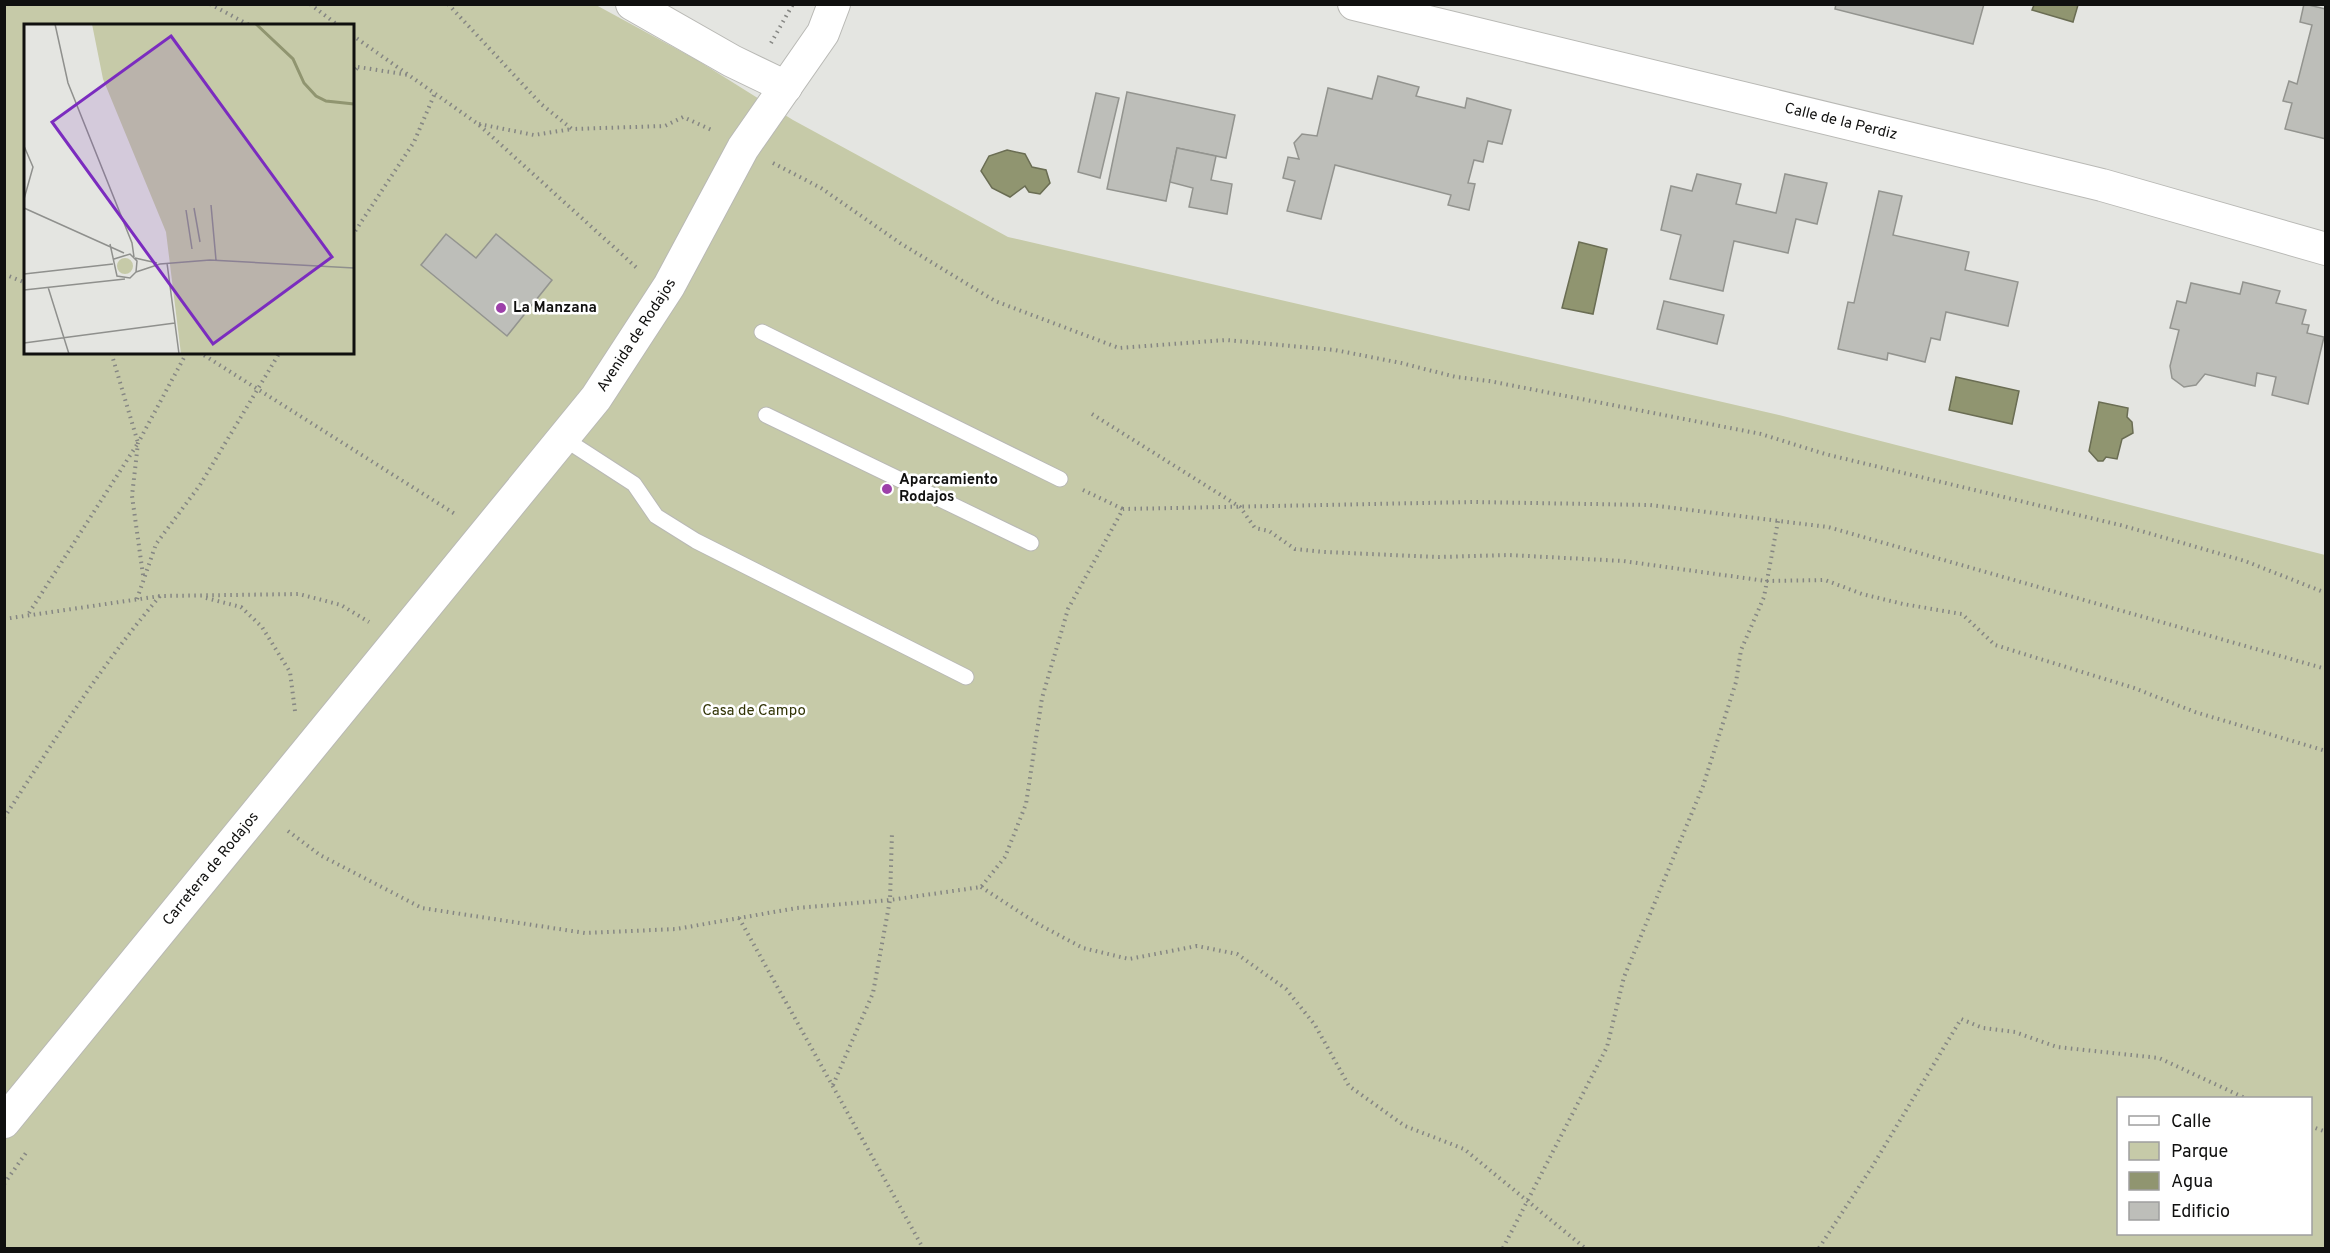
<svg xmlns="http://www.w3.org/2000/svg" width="2330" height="1253" font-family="Overpass,sans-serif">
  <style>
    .green { fill: #c6caa8; fill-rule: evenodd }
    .water { fill: #909570; stroke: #6a6d53; stroke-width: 1.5 }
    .building { fill: #bdbeb9; stroke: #93948f; stroke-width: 1.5 }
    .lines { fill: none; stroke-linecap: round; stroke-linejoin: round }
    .lane-casing { stroke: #b9b9b5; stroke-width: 17 }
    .street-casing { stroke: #b9b9b5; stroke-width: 34 }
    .path { stroke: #858683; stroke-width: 4; stroke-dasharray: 1.5 4.5; stroke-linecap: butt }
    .lane { stroke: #fff; stroke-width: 15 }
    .street { stroke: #fff; stroke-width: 32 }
    .poi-dot { fill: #9d40a9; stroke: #fff; stroke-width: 2 }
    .labels { text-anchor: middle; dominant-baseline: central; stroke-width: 5; stroke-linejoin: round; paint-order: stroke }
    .street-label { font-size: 15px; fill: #10100f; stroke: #fff }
    .poi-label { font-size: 15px; font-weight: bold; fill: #10100f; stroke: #fff; text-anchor: start }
    .park-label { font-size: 15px; fill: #313405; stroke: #fff }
    .inset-river { fill: none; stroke: #909570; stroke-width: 3 }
    .inset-road { fill: none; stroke: #8f908d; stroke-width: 1.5 }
    .view { fill: #7b2cbf; fill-opacity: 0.15; stroke: #7b2cbf; stroke-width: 3 }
    .inset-edge { fill: none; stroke: #10100f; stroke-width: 3 }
  </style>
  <rect width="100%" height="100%" fill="#e4e5e1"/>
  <path class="green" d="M5 5H596L697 60 793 120 1008 237 1783 416 2325 555V1248H5ZM26 26H352V352H26ZM2118 1098H2310V1234H2118Z"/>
  <g class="water">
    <path d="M2034 5V4L2078 5 2073 22 2032 10Z"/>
    <path d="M1007 150 1025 154 1032 167 1046 170 1050 183 1040 194 1029 192 1025 186 1010 197 992 188 981 171 989 156Z"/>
    <path d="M1579 242 1607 249 1593 314 1562 308Z"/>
    <path d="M1956 377 2019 391 2012 424 1949 410Z"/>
    <path d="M2099 402 2128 408 2127 417 2132 422 2133 433 2122 439 2117 459 2106 457 2103 461H2098L2089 451Z"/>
  </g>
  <g class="building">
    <path d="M1836 4H1984L1973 44 1835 9Z"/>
    <path d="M2304 4 2326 9V139L2285 129 2292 103 2283 101 2289 81 2297 84 2312 25 2300 22Z"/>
    <path d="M1378 76 1419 87 1416 96 1465 108 1467 98 1511 110 1502 144 1488 141 1483 162 1474 160 1468 183 1475 184 1469 210 1448 205 1451 195 1335 165 1321 219 1287 211 1295 181 1283 178 1288 157 1299 159 1294 143 1302 134 1317 136 1328 88 1372 99Z"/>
    <path d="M1127 92 1235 115 1226 158 1177 148 1166 201 1107 189Z"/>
    <path d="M1096 93 1119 98 1100 178 1078 172Z"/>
    <path d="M1177 148 1216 156 1211 180 1232 184 1227 214 1189 207 1193 188 1170 182Z"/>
    <path d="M1697 174 1741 184 1736 204 1776 213 1785 174 1827 183 1817 224 1796 219 1788 253 1734 241 1723 291 1670 279 1681 235 1661 230 1671 186 1692 191Z"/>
    <path d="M1879 191 1902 196 1893 235 1969 252 1965 270 2018 282 2008 326 1946 312 1940 340 1931 338 1925 362 1888 353 1887 360 1838 349 1848 302 1854 303Z"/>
    <path d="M446 234 476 258 496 234 552 280 507 336 421 265Z"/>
    <path d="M2243 282 2280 291 2276 303 2306 310 2302 324 2309 325 2307 333 2324 337 2308 404 2272 395 2276 377 2257 373 2255 386 2205 374 2196 385 2184 387 2172 378 2170 366 2179 330 2170 328 2177 301 2186 303 2191 283 2240 294Z"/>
    <path d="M1664 301 1724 315 1717 344 1657 329Z"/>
  </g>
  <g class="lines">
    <defs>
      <g id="lane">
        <path d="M762 332 1060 479"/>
        <path d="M766 415 1031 543"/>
        <path d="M563 438 634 484 656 516 696 541 966 677"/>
      </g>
      <g id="street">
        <path d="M632 4 732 61 786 87"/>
        <path id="s1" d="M1354 4 2102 185 2326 249"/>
        <path id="s2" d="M4 1122 596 398 669 286 743 148 823 33 834 4"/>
      </g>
    </defs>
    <use href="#lane" class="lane-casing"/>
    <use href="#street" class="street-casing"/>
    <g class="path">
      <path d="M210 4 251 26"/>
      <path d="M310 4 339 26"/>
      <path d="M448 4 541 104 572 129 665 126 683 117 714 131"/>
      <path d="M352 35 478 124 638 269"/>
      <path d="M771 43 793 4"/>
      <path d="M352 66 409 75"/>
      <path d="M352 74 357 68"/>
      <path d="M479 124 534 135 572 129"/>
      <path d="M773 163 821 188 900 243 995 301 1119 348 1226 340 1335 350 1401 363 1456 377 1489 381 1761 434 1825 454 2124 526 2245 561 2326 593"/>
      <path d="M352 236 414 142 435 93"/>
      <path d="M4 274 26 283"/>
      <path d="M199 352 455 514"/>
      <path d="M1092 414 1240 507 1255 528 1269 531 1295 549 1324 552 1439 557 1509 555 1623 561 1766 581 1825 580 1862 594 1903 604 1962 614 1995 645 2134 688 2195 712 2326 751"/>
      <path d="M1083 490 1123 509"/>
      <path d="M143 575 132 496 138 443 187 352"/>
      <path d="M206 598 241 607 262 627 290 672 295 711"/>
      <path d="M137 599 156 544 200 485 280 352"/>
      <path d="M29 613 138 443 111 352"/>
      <path d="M4 619 160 596 299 594 341 605 369 622"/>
      <path d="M4 818C54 741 101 665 160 596"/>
      <path d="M288 831 320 855 422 908 585 933 676 929 797 908 890 900 981 887 1005 857 1026 804 1042 698 1068 609 1123 509 1473 502 1650 505 1828 527 2326 669"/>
      <path d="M981 887 1038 924 1083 948 1129 959 1197 946 1237 954 1286 989 1315 1025 1349 1086 1405 1126 1464 1149 1585 1248"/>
      <path d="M739 918 923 1248"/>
      <path d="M833 1085 873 993 890 900 892 832"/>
      <path d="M2310 1126 2326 1132"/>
      <path d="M4 1184 28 1150"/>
      <path d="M1503 1248 1607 1047 1624 977 1703 786 1736 682 1741 650 1764 597 1778 521"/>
      <path d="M1819 1248 1872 1167 1961 1019 1983 1028 2015 1032 2057 1047 2159 1058 2245 1098"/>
    </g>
    <use href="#lane" class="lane"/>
    <use href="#street" class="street"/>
  </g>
  <g class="poi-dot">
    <circle cx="501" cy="308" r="6"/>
    <circle cx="887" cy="489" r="6"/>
  </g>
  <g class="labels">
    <g class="street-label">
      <text stroke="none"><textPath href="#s1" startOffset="501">Calle de la Perdiz</textPath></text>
      <text stroke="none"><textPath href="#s2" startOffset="1010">Avenida de Rodajos</textPath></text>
      <text stroke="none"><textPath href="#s2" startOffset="327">Carretera de Rodajos</textPath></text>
    </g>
    <g class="poi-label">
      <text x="513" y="308">La Manzana</text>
      <text x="899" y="480">Aparcamiento<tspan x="899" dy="17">Rodajos</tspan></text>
    </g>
    <g class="park-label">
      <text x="754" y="711">Casa de Campo</text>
    </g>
  </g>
  <g transform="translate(24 24)">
    <rect width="330" height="330" fill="#e4e5e1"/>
    <path d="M68 0H330V330H157L142 208 79 55ZM93 242a8 8 0 1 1 16 0a8 8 0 1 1-16 0Z" fill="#c6caa8"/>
    <path class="inset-river" d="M232 0 269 35 280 59 292 72 302 77 330 80"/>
    <path class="inset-road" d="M31 0 44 59 108 219 110 233M0 122 9 143 0 175M187 181 192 236M0 184 100 229M170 184 176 218M162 186 168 225M86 220 93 252 106 254 112 248 113 237 106 230 90 235M111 234 133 239M143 239 155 330M112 248 136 240 186 236 330 244M0 250 89 240M24 263 45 330M0 266 101 255M0 319 151 299"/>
    <path class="view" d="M147 12 308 233 189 320 28 98Z"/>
    <rect width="330" height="330" class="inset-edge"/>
  </g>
  <rect width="2330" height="1253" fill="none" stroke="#10100f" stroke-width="12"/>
  <rect x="2117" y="1097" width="195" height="138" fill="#ffffff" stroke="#9f9f9f" stroke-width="1.5"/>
  <rect x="2129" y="1116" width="30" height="9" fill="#ffffff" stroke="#9f9f9f" stroke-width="1.5"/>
  <text x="2171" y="1127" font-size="18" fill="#10100f">Calle</text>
  <rect x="2129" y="1142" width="30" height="18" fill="#c6caa8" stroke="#9f9f9f" stroke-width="1.5"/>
  <text x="2171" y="1157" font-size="18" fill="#10100f">Parque</text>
  <rect x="2129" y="1172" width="30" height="18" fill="#909570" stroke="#9f9f9f" stroke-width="1.5"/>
  <text x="2171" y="1187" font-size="18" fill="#10100f">Agua</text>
  <rect x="2129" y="1202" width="30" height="18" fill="#bdbeb9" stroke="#9f9f9f" stroke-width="1.5"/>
  <text x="2171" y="1217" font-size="18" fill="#10100f">Edificio</text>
</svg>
